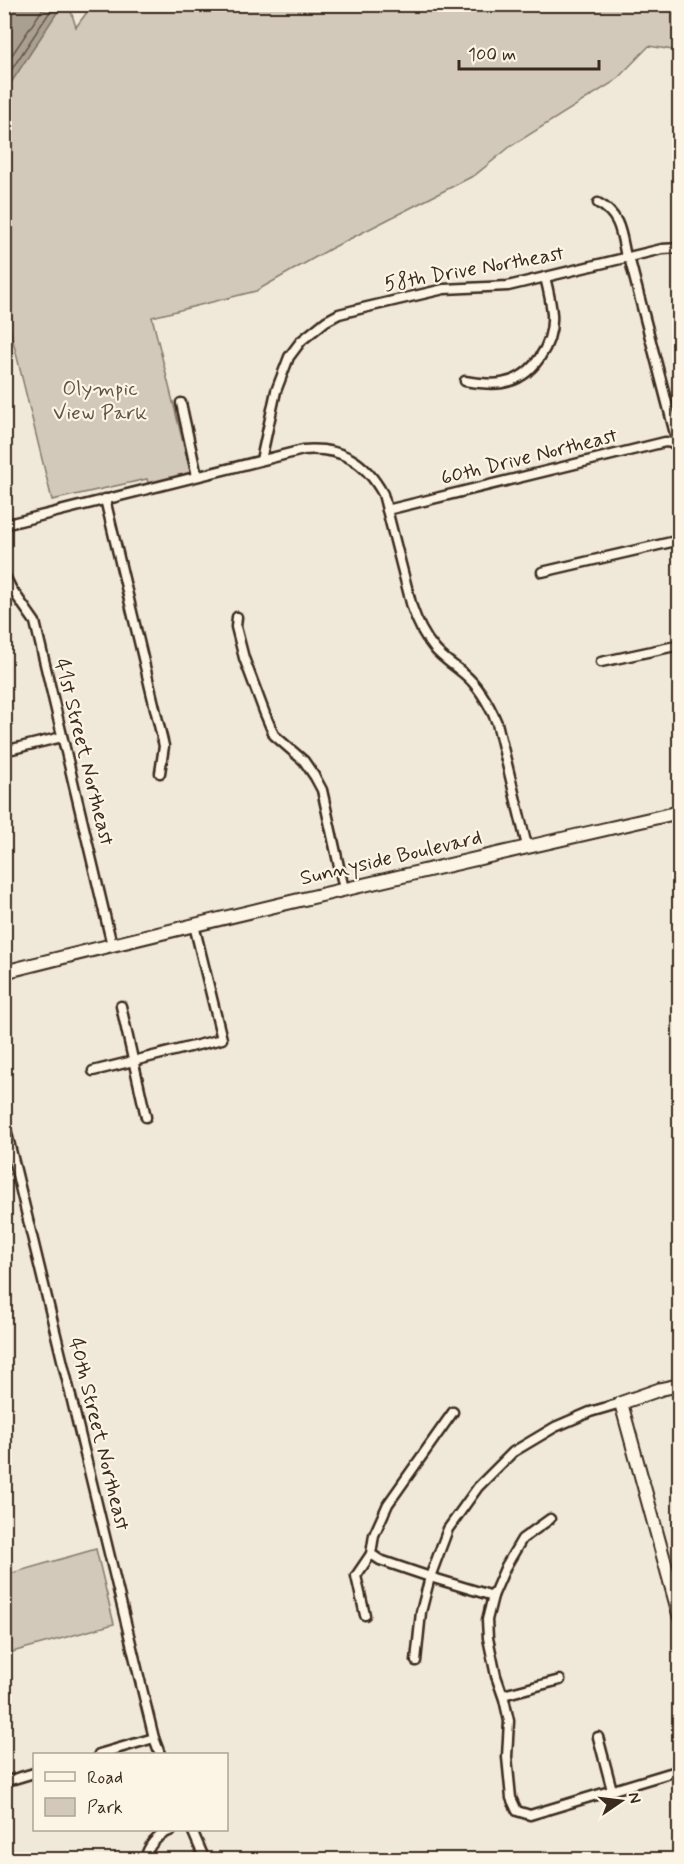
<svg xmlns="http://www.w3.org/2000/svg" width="684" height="1864" font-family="Mynerve,sans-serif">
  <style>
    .green { fill: #d2c9ba; stroke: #867a6c; stroke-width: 1.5 }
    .water { fill: #aaa091; stroke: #7e7163; stroke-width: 1.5 }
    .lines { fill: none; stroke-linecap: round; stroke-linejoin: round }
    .shore { stroke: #67594c; stroke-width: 1.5 }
    .street-casing { stroke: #3b2a1e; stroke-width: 13 }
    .secondary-casing { stroke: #3b2a1e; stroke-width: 16 }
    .street { stroke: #fcf5e5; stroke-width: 8 }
    .secondary { stroke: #fcf5e5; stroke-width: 12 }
    .labels { text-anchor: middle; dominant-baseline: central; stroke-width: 4.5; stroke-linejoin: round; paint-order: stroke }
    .street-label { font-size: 21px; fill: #3b2a1e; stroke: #fcf5e5 }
    .park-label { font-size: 21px; fill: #615245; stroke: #fcf5e5 }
  </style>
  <rect width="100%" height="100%" fill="#f0e9d9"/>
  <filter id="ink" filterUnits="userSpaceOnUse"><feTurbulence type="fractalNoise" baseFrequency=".0167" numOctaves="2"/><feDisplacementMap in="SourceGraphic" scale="12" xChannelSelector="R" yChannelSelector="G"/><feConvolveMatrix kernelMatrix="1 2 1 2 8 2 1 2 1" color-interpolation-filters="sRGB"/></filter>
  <g filter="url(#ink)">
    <g class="green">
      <path d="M93 4 679 5V51L649 46 615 81 511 146 475 175 330 249 256 291 152 317 192 479 150 490 147 479 52 500 5 308 4 88 60 5H69L76 27Z"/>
      <path d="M96 1549 114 1624 5 1654V1575Z"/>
    </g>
    <path class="water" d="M5 4 62 5 5 92 4 5Z"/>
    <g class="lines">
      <g class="shore">
        <path d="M4 67 46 4"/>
        <path d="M4 81 55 4"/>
      </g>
      <defs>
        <g id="street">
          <path d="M598 203C621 215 621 234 626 257"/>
          <path d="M629 257 680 453"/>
          <path d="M465 381C477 383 490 385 502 383 534 378 554 343 552 314 551 301 548 289 545 277"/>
          <path d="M181 403 197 476"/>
          <path d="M261 460 276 391 289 357 301 341 326 321 339 314 359 309 444 289 508 286 662 249 680 248"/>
          <path d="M105 499 164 746 160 773"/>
          <path d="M387 510 665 442 680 444"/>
          <path d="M4 525 303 450C341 447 365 461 383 494L412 607C417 622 424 636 434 648 442 658 454 665 463 673 479 686 489 704 497 723L527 846"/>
          <path d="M542 572 680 540"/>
          <path d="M4 574 11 588 35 622 112 945"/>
          <path d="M237 617 236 627 244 658 265 714 274 735 304 761 315 777 322 790 344 889"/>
          <path d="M601 662 680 645"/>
          <path d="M4 751 62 737"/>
          <path d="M121 1006 146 1117"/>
          <path d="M93 1071 222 1039 194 925"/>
          <path d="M4 1121 154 1738 160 1754"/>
          <path d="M453 1412 388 1504 374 1535 371 1554 380 1560 430 1577 493 1596"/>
          <path d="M550 1519 522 1539 506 1566 493 1596 487 1620 488 1638 496 1676 504 1699 509 1721 507 1757 511 1798 517 1811 530 1815 680 1770"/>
          <path d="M365 1615 356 1576 371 1554"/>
          <path d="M416 1661 421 1612 430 1577 448 1529 478 1487 513 1452 555 1427 590 1412 621 1403"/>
          <path d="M503 1695 560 1680"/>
          <path d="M598 1737 612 1790"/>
          <path d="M99 1754 154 1738"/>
          <path d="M4 1782 34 1773"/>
          <path d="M192 1830 205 1860"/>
          <path d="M145 1860C148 1844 158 1835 172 1830"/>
        </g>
        <g id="secondary">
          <path d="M4 972C229 915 454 864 680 812"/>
          <path d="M680 1385 661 1389 621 1403 680 1618"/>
        </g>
      </defs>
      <use href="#street" class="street-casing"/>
      <use href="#secondary" class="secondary-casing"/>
      <use href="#street" class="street"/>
      <use href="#secondary" class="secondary"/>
    </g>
  </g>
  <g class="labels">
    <g class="street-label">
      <text transform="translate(474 269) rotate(-10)">58th Drive Northeast</text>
      <text transform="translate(529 457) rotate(-14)">60th Drive Northeast</text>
      <text transform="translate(84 752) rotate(76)">41st Street Northeast</text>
      <text transform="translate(391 858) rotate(-13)">Sunnyside Boulevard</text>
      <text transform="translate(99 1434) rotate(76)">40th Street Northeast</text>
    </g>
    <g class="park-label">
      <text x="100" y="389">Olympic<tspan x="100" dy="24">View Park</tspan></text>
    </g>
  </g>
  <rect width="684" height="1864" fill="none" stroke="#fcf5e5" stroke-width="24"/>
  <rect x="12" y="12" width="660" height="1840" fill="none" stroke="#3b2a1e" stroke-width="2" filter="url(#ink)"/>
  <rect x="33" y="1753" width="195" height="78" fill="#fcf5e5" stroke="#afa495" stroke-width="1.5"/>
  <rect x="45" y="1772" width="30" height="9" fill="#fcf5e5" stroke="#afa495" stroke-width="1.5"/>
  <text x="87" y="1783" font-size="18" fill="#3b2a1e">Road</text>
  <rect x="45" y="1798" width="30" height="18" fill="#d2c9ba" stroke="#afa495" stroke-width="1.5"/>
  <text x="87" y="1813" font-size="18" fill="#3b2a1e">Park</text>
  <g transform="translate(621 1801) rotate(76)" stroke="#fcf5e5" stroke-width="4.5" paint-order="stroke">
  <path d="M0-4.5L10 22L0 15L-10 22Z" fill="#3b2a1e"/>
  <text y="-9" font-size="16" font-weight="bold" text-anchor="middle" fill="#3b2a1e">N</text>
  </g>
  <path d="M459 60v9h140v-9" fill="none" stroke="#3b2a1e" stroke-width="3"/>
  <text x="468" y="60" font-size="18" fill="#3b2a1e" stroke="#fcf5e5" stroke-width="4.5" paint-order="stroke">100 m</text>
</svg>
